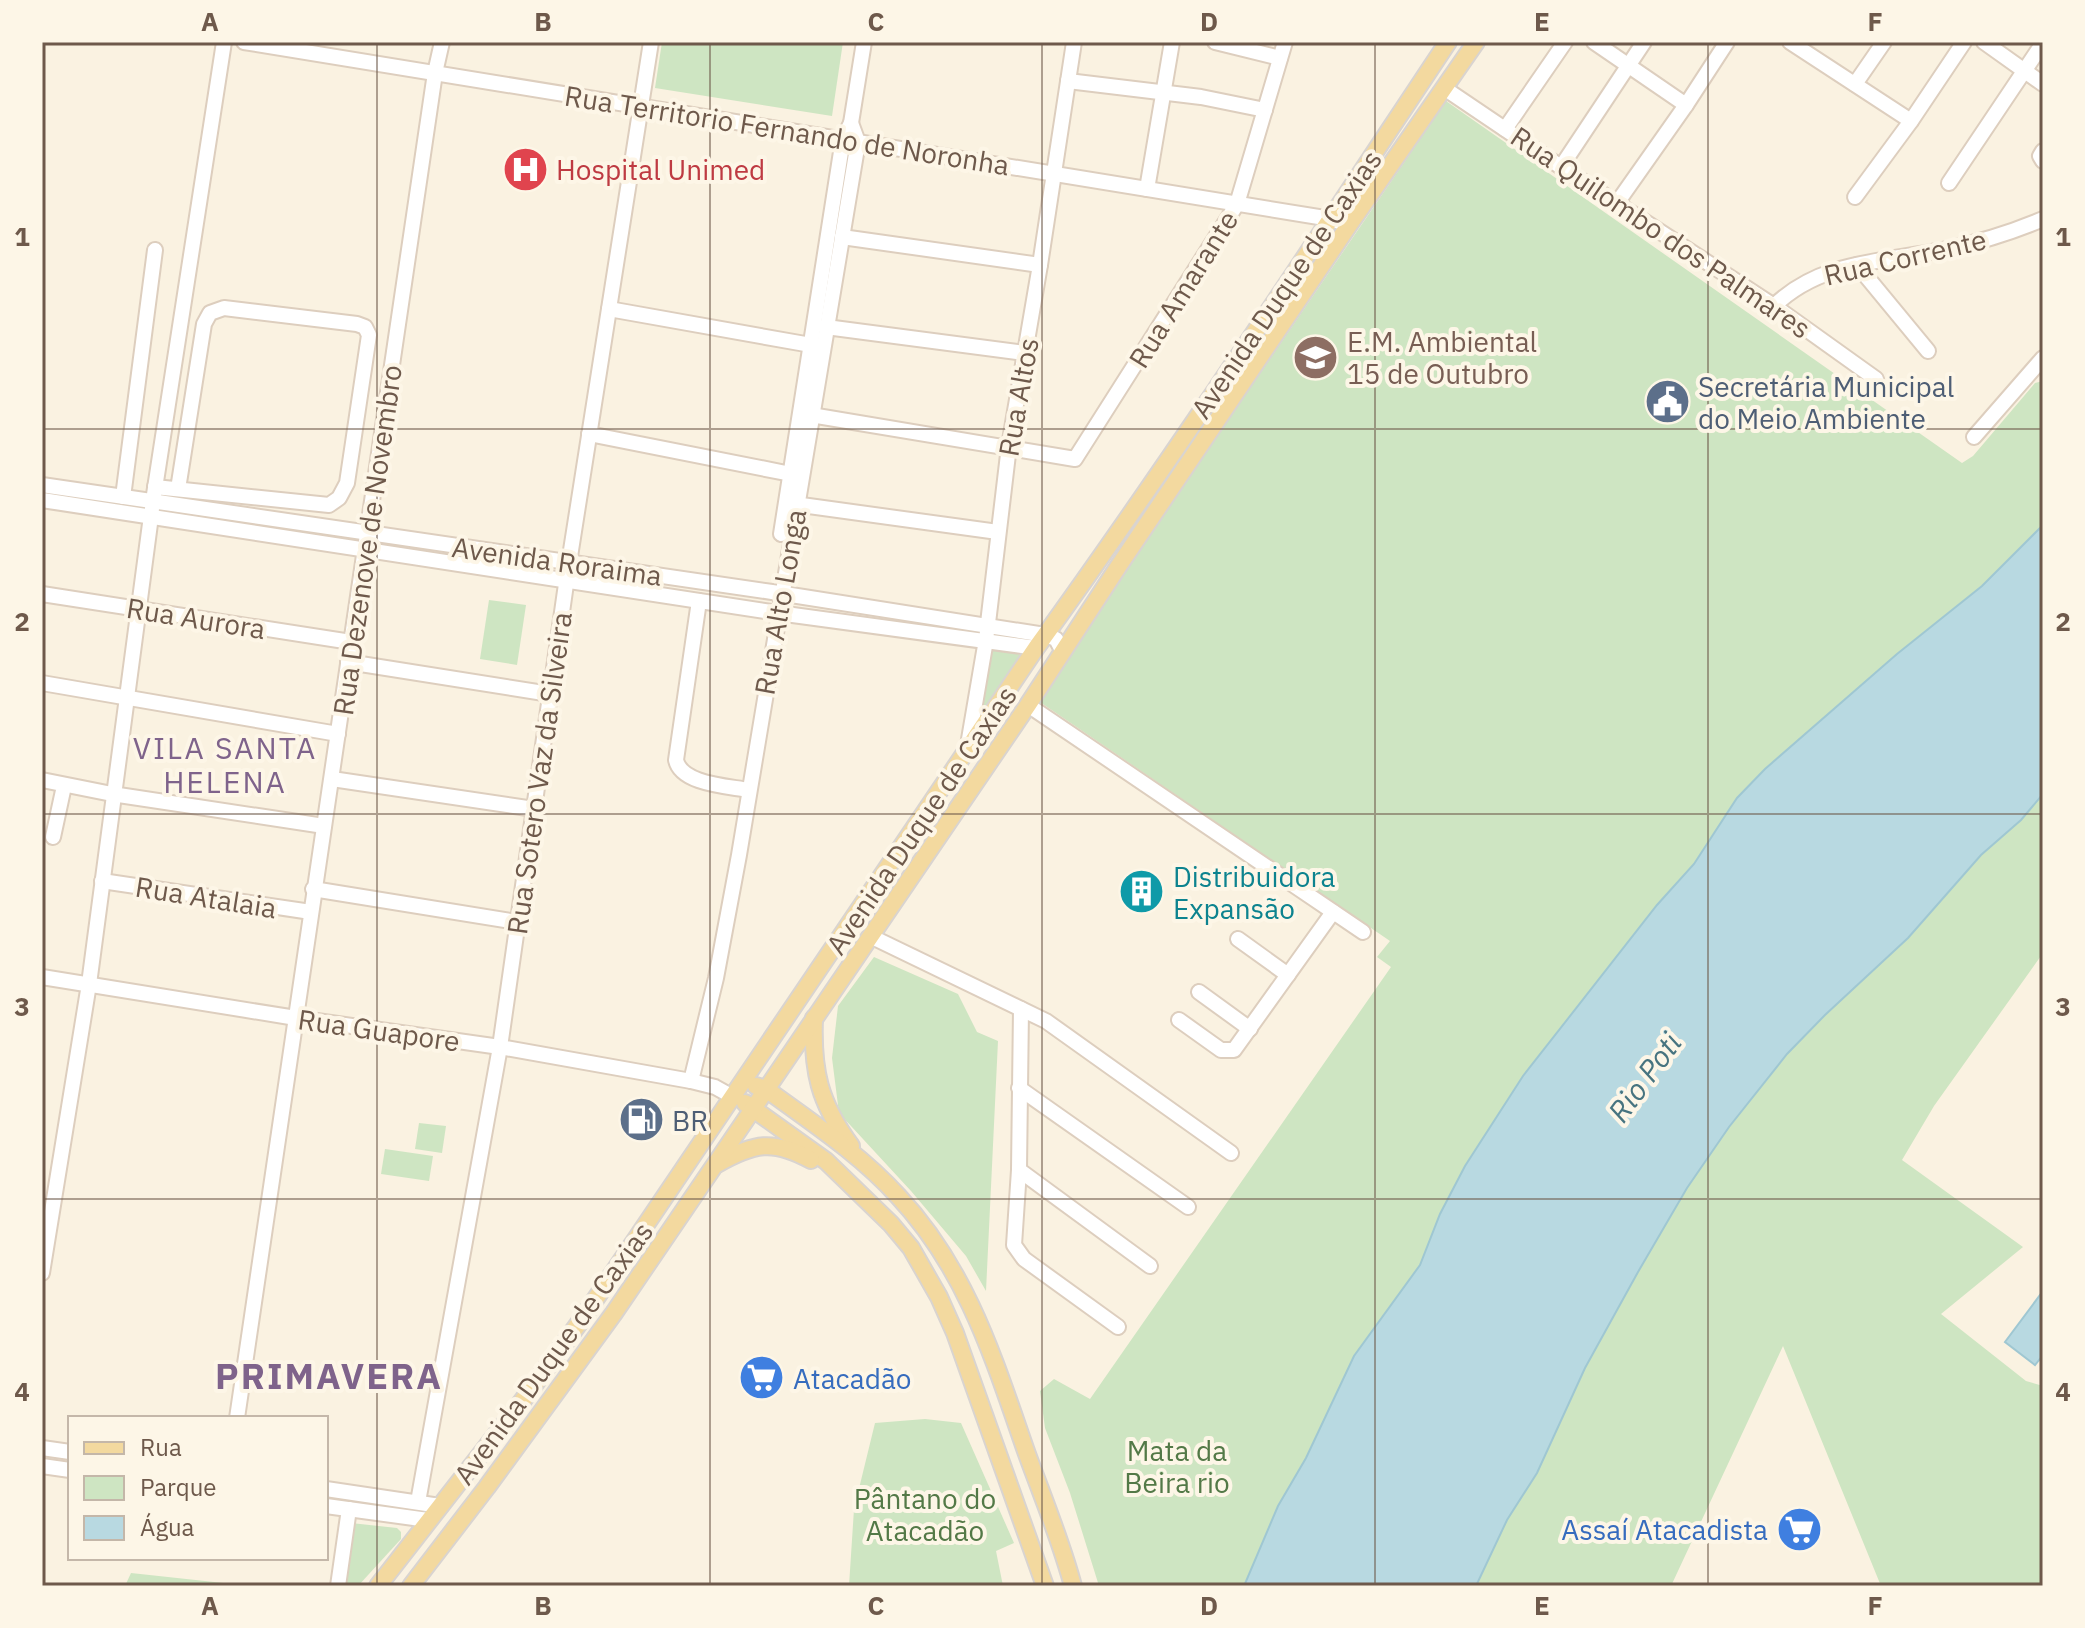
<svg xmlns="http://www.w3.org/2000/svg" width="2085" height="1628" font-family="'IBM Plex Sans',sans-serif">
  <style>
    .green { fill: #cee5c2 }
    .water { fill: #b8d9e1; stroke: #9fc7d2; stroke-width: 2 }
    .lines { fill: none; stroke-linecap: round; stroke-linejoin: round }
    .minor-casing { stroke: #ddcebe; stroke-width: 18 }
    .major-casing { stroke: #d9d4d0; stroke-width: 20 }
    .minor { stroke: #fff; stroke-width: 14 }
    .major { stroke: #f3d99f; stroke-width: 16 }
    .grid { fill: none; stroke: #6e594b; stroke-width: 2; stroke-opacity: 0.55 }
    .labels { text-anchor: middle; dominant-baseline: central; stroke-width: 8; stroke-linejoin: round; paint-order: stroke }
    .street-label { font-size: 28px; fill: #6e594b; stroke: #fdf6e7 }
    .health-label { font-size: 28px; fill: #be3a42; stroke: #fdf6e7; text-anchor: start }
    .education-label { font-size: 28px; fill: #785e54; stroke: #fdf6e7; text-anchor: start }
    .service-label { font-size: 28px; fill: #4e5e75; stroke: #fdf6e7; text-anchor: start }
    .culture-label { font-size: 28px; fill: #0d838f; stroke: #fdf6e7; text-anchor: start }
    .shop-label { font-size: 28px; fill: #366cbe; stroke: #fdf6e7; text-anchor: start }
    .park-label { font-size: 28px; fill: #537947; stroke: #fdf6e7 }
    .neighbourhood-label { font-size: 30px; letter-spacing: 2px; fill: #7f638b; stroke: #fdf6e7 }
    .water-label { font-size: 30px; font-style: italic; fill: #477480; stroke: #fdf6e7 }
    .district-label { font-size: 36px; font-weight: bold; letter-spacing: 2px; fill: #7f638b; stroke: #fdf6e7 }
    .neatline { fill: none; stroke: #6e594b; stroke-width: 3 }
    .grid-label { font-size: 26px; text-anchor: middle; font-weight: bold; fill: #6e594b }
  </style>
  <rect width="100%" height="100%" fill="#faf2e1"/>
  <g class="green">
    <path d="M662 42H843L832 116 655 88Z"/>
    <path d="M1446 101 1962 463 1973 456 2035 383 2043 381V525L1982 586 1897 654 1765 769 1737 798 1694 864 1657 905 1523 1076 1440 1214 1420 1265 1354 1356 1306 1458 1278 1506 1244 1586H1099L1070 1493 1045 1428 1040 1391 1054 1379 1090 1399 1391 967 1377 957 1390 941 1037 700Z"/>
    <path d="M489 600 526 605 517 665 480 659Z"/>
    <path d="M988 647 1023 655 979 725Z"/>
    <path d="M2043 794V953L1934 1106 1902 1160 2023 1247 1941 1314 2026 1381 2043 1386V1586H1881L1783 1346 1671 1586H1476L1507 1520 1537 1473 1585 1368 1638 1272 1687 1188 1729 1126 1787 1054 1825 1015 1908 938 1981 855 2021 820Z"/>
    <path d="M874 957 958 994 977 1032 998 1041 986 1291 966 1256 911 1191 839 1113 832 1058 838 1006Z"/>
    <path d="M419 1123 446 1126 442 1153 415 1149Z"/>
    <path d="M385 1149 433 1156 429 1181 381 1174Z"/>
    <path d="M925 1419 961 1423 1014 1543 996 1551 1003 1586H849L854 1509 875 1423Z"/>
    <path d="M351 1523 397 1528 401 1532V1539L358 1586H340Z"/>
    <path d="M131 1573 251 1586H125Z"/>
  </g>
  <g class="water">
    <path d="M2043 525V794L2021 820 1981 855 1908 938 1825 1015 1787 1054 1729 1127 1687 1188 1638 1272 1585 1368 1537 1473 1507 1520 1476 1586H1244L1278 1506 1306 1458 1354 1356 1420 1265 1440 1214 1465 1166 1523 1076 1657 905 1694 864 1737 798 1765 769 1897 654 1982 586Z"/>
    <path d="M2043 1291V1355L2035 1365 2005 1342Z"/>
  </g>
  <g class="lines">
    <defs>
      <g id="minor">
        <path d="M244 42 1331 219 1349 225"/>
        <path d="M1215 42 1280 58"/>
        <path d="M1594 42 1686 105"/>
        <path d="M1790 42 1911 121"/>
        <path d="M1984 42 2043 84"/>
        <path d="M1068 81 1201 97 1265 110"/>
        <path d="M1855 84 1884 42"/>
        <path d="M1444 88 1561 167 1774 306 1876 379"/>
        <path d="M1505 129 1565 42"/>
        <path d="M2043 151 2040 156 2043 161"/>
        <path d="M1561 167 1644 42"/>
        <path d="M1949 183 2043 43"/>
        <path d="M1147 189 1172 42"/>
        <path d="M1855 197 1911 121 1964 42"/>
        <path d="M1617 203 1686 105 1727 42"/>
        <path d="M842 237 1040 265"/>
        <path d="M1857 265 1928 351"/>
        <path d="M1774 306C1820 261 1882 262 1942 250 1977 243 2010 233 2043 219"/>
        <path d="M609 309 811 345"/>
        <path d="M826 327 1025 353"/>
        <path d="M811 415 1075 459 1237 204 1285 42"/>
        <path d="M589 434 791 474"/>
        <path d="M1974 437 2043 358"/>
        <path d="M42 485 772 592 1045 635 1056 639 1063 652"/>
        <path d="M155 487 329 505 339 498 347 483 369 335 365 327 357 324 224 308 210 313 204 324 178 489"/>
        <path d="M123 497 155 250"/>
        <path d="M42 500 778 613 1036 648"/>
        <path d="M787 503 998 532"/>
        <path d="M781 534 843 139 851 123 864 42"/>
        <path d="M42 594 351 642"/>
        <path d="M699 601 676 760C681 784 727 786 748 790"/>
        <path d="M348 662 550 694"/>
        <path d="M42 683 338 734"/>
        <path d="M1028 705 1363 932"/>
        <path d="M968 745 986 640 1009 446 1040 265 1074 42"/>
        <path d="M332 779 534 809"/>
        <path d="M42 780 112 794 324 826"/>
        <path d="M53 837 64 786"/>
        <path d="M102 881 311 912"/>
        <path d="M313 889 517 922"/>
        <path d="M870 936 1046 1021 1231 1153"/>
        <path d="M1238 939 1288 975"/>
        <path d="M42 977 296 1018 500 1047 691 1081 715 1087 733 1097"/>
        <path d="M1199 992 1250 1029"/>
        <path d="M1021 1009 1019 1170 1014 1245 1024 1259 1118 1327"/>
        <path d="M1179 1020 1221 1050H1234L1333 912"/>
        <path d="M691 1081 716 978 739 855 858 142 851 123"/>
        <path d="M1019 1088 1188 1207"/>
        <path d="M1019 1170 1150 1266"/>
        <path d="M42 1273 89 984 153 501 224 42"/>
        <path d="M237 1418 435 73 442 42"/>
        <path d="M42 1448 70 1452"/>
        <path d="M42 1466 70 1470"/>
        <path d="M326 1489 440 1506"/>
        <path d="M418 1502 500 1047 569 563 651 42"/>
        <path d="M326 1506 428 1520"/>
        <path d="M338 1586 349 1509"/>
      </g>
      <g id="major">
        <path d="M814 1018C812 1071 819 1102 851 1146"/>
        <path d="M756 1086 766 1089C811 1122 860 1154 898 1196 968 1271 994 1360 1027 1454 1043 1498 1061 1541 1073 1586"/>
        <path d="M745 1103 826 1161 891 1224 911 1248 939 1297 955 1333 1045 1586"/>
        <path d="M717 1164C754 1143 773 1139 811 1160"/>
        <path d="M378 1586 523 1400 582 1319 1036 648C1179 450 1313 245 1448 42"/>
        <path d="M411 1586 487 1487 614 1313 1028 705 1120 564 1349 225 1476 42"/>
      </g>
    </defs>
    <use href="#minor" class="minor-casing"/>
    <use href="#major" class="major-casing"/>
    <use href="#minor" class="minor"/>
    <use href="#major" class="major"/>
  </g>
  <path class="grid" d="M377 42V1586M710 42V1586M1042 42V1586M1375 42V1586M1708 42V1586M42 429H2043M42 814H2043M42 1199H2043"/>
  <defs>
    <symbol id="hospital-disc" viewBox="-11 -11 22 22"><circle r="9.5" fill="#e0444e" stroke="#fdf6e7"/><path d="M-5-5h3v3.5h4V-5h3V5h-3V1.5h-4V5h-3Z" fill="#fff"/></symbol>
    <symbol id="school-disc" viewBox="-11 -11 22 22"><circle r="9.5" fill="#8d6e63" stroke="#fdf6e7"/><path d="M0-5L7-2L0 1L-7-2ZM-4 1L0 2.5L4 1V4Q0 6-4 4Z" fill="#fff"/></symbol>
    <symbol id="civic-disc" viewBox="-11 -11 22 22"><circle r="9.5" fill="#5c6f8a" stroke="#fdf6e7"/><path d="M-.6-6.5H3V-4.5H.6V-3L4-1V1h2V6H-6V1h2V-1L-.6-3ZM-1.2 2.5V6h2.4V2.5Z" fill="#fff"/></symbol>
    <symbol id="building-disc" viewBox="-11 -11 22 22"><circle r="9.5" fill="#0f9aa8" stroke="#fdf6e7"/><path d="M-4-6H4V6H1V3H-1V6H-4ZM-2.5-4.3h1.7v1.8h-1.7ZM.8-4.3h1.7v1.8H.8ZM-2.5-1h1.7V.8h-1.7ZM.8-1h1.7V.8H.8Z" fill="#fff"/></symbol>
    <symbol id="fuel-disc" viewBox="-11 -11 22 22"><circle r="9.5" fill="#5c6f8a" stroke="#fdf6e7"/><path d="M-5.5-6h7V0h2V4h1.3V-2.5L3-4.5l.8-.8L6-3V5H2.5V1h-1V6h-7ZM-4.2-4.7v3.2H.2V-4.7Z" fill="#fff"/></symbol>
    <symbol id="supermarket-disc" viewBox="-11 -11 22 22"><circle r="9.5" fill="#3f7fe0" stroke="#fdf6e7"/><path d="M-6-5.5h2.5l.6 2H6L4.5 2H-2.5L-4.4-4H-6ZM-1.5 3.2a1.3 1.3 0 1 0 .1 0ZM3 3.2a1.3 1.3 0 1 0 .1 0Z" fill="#fff"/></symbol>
  </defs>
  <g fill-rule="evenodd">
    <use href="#hospital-disc" x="500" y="144" width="51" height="51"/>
    <use href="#school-disc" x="1290" y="332" width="51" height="51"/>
    <use href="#civic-disc" x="1642" y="376" width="51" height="51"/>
    <use href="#building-disc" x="1116" y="866" width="51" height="51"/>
    <use href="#fuel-disc" x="616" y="1094" width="51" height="51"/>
    <use href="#supermarket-disc" x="736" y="1352" width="51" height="51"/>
    <use href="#supermarket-disc" x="1774" y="1504" width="51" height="51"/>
  </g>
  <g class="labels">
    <g class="street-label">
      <text transform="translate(787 130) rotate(9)">Rua Territorio Fernando de Noronha</text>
      <text transform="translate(1661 232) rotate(34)">Rua Quilombo dos Palmares</text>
      <text transform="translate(1905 257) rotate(-13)">Rua Corrente</text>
      <text transform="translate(1286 284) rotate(-56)">Avenida Duque de Caxias</text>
      <text transform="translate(1183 289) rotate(-58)">Rua Amarante</text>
      <text transform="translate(1018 397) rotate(-80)">Rua Altos</text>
      <text transform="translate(367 540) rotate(-82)">Rua Dezenove de Novembro</text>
      <text transform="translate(557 561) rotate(8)">Avenida Roraima</text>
      <text transform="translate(780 602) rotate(-80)">Rua Alto Longa</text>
      <text transform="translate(196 618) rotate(9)">Rua Aurora</text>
      <text transform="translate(539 773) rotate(-82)">Rua Sotero Vaz da Silveira</text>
      <text transform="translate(921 820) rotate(-56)">Avenida Duque de Caxias</text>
      <text transform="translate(206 897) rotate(9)">Rua Atalaia</text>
      <text transform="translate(379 1030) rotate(8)">Rua Guapore</text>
      <text transform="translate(553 1353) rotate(-54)">Avenida Duque de Caxias</text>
    </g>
    <g class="health-label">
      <text x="556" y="169">Hospital Unimed</text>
    </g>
    <g class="education-label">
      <text x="1347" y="341">E.M. Ambiental<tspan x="1347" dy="32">15 de Outubro</tspan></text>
    </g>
    <g class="service-label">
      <text x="1698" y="386">Secretária Municipal<tspan x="1698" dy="32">do Meio Ambiente</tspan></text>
      <text x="672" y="1120">BR</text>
    </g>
    <g class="culture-label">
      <text x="1173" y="876">Distribuidora<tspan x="1173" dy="32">Expansão</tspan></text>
    </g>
    <g class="shop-label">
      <text x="793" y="1378">Atacadão</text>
      <text x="1768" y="1529" text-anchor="end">Assaí Atacadista</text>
    </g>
    <g class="park-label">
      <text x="1177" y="1450">Mata da<tspan x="1177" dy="32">Beira rio</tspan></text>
      <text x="925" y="1498">Pântano do<tspan x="925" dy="32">Atacadão</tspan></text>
    </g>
    <g class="neighbourhood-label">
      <text x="225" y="747">VILA SANTA<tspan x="225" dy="34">HELENA</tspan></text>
    </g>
    <g class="water-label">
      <text transform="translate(1644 1077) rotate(-54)">Rio Poti</text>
    </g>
    <g class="district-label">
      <text x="329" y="1375">PRIMAVERA</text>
    </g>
  </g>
  <rect width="2085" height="1628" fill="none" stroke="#fdf6e7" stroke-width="88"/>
  <rect x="68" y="1416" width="260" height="144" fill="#fdf6e7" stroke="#c4b7a9" stroke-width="2"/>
  <rect x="84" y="1442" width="40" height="12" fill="#f3d99f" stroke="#c4b7a9" stroke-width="2"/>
  <text x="140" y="1456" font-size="24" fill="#6e594b">Rua</text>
  <rect x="84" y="1476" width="40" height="24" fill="#cee5c2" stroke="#c4b7a9" stroke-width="2"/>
  <text x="140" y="1496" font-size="24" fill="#6e594b">Parque</text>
  <rect x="84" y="1516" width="40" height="24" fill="#b8d9e1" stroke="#c4b7a9" stroke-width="2"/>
  <text x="140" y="1536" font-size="24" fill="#6e594b">Água</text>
  <rect x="44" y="44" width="1997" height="1540" class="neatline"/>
  <g class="grid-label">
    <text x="210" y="31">A</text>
    <text x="543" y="31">B</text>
    <text x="876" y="31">C</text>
    <text x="1209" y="31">D</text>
    <text x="1542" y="31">E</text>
    <text x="1875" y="31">F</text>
    <text x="22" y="246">1</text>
    <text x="2063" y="246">1</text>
    <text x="22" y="631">2</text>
    <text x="2063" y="631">2</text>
    <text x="22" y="1016">3</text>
    <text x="2063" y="1016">3</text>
    <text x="22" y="1401">4</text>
    <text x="2063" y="1401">4</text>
    <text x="210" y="1615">A</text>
    <text x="543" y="1615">B</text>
    <text x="876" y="1615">C</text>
    <text x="1209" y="1615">D</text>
    <text x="1542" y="1615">E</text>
    <text x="1875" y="1615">F</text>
  </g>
</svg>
